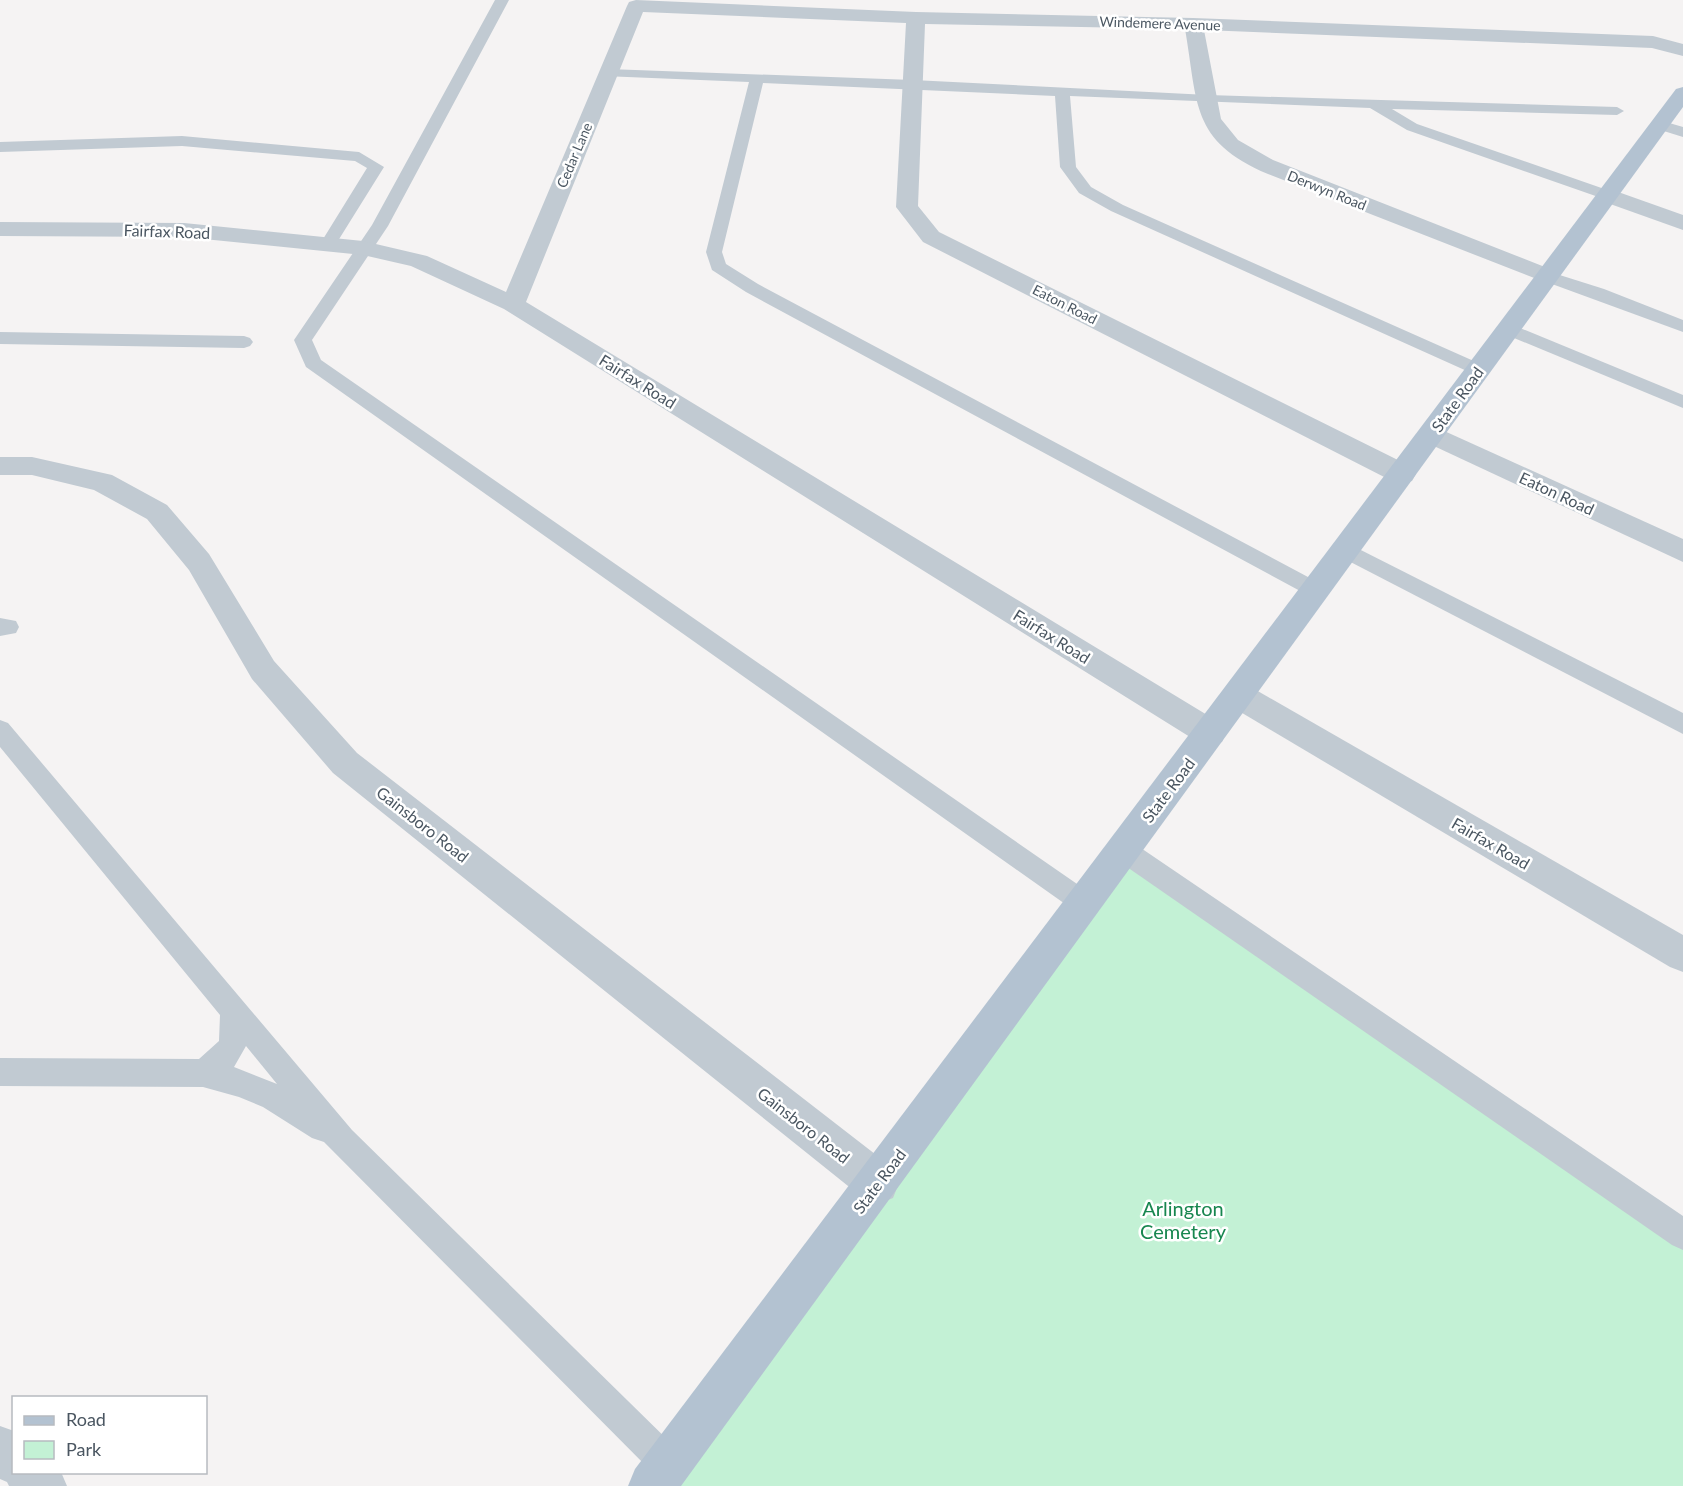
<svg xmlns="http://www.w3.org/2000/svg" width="1683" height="1486" font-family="Lato,sans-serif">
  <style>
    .green { fill: #c3f1d5 }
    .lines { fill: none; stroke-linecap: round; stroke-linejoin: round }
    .lane { fill: #c1cad2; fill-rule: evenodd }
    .street { fill: #c1cad2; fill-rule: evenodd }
    .primary { fill: #b3c2d1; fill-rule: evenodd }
    .labels { text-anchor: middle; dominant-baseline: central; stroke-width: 5; stroke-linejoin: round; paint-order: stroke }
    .far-street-label { font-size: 14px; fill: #4a5661; stroke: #fff }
    .street-label { font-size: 16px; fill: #4a5661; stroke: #fff }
    .near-park-label { font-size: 20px; fill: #17864f; stroke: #fff }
  </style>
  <rect width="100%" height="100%" fill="#f5f3f3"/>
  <path class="green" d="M1123 850 1683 1243V1486H652Z"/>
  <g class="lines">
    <g class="lane">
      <path d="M495 0H509L388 226 312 340 321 360 1093 895 1097 903 1093 911 1084 915 1075 911 306 367 294 340 372 225Z"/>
      <path d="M608 69 913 80 1208 95 1617 107 1624 111 1617 115 1392 109 1417 124 1613 192 1615 195 1607 200 1407 130 1370 108 1070 96 1076 167 1091 187 1123 205 1485 366 1487 370 1485 374 1478 376 1111 211 1079 193 1060 167 1055 96 763 83 722 252 726 264 758 284 1323 585 1326 591 1323 597 1315 599 746 292 712 270 706 252 749 82 603 76 601 73Z"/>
      <path d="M1659 120 1683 127V137L1654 128 1651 125 1654 122Z"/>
      <path d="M182 136 359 152 384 167 336 244 328 249 320 244 367 168 355 161 182 146 0 152V142Z"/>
      <path d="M1547 271 1604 289 1683 320V332L1541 280 1538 276 1541 272Z"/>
      <path d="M1508 323 1683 395V408L1502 333 1499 329 1502 325Z"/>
      <path d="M0 332 244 336 250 338 253 342 250 346 244 348 0 344Z"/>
      <path d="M1345 542 1683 713V734L1337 555 1334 550 1337 545Z"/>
      <path d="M0 618 16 621 19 627 16 633 0 636Z"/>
      <path d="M0 720 8 723 352 1130 680 1452 685 1464 680 1476 668 1481 656 1476 324 1142 312 1138 263 1107 239 1097 203 1087 0 1086V1058L199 1059 219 1041 220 1015 0 747ZM246 1046 277 1084 234 1067Z"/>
      <path d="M1123 839 1132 842 1683 1216V1250L1672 1245 1114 858 1110 850 1114 842Z"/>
    </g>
    <g class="street">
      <path d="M636 0 916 12 1193 18 1653 36 1683 44V56L1652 48 1204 30 1221 119 1238 140 1273 160 1555 271 1559 276 1555 281 1547 283 1268 174C1190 141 1198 103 1185 29L925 24 918 206 939 232 1412 467 1416 474 1412 481 1402 484 1392 481 923 242 896 207 906 23 643 12 526 302 1222 724 1226 733 1222 742 1210 746 1198 742 504 309 411 266 363 255 184 237 0 236V222L184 223 363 241 427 256 506 292 627 6 629 2Z"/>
      <path d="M1607 188 1683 215V230L1599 200 1596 195 1599 190Z"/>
      <path d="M1431 425 1683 539V562L1421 440 1418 434 1421 428Z"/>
      <path d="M0 457H32L112 475 167 505 209 554 274 661 357 753 893 1168 899 1183 893 1198 878 1204 863 1198 333 773 252 679 189 570 147 519 94 490 32 475H0Z"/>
      <path d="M1238 682 1249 686 1683 935V972L1670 967 1227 704 1222 695 1227 686Z"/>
      <path d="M0 1426 14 1431V1472H61L67 1486H9L7 1482 0 1479Z"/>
    </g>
    <path class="primary" d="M1683 87V107L681 1486H628L635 1469 1676 89Z"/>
  </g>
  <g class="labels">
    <g class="far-street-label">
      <text transform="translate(1160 23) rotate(2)">Windemere Avenue</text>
      <text transform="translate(574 155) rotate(-67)">Cedar Lane</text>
      <text transform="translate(1327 190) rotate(22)">Derwyn Road</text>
      <text transform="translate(1065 304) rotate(27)">Eaton Road</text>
    </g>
    <g class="street-label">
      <text transform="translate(167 231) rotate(2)">Fairfax Road</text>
      <text transform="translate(638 381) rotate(32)">Fairfax Road</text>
      <text transform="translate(1457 399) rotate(-54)">State Road</text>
      <text transform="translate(1557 493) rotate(25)">Eaton Road</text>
      <text transform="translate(1052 636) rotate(32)">Fairfax Road</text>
      <text transform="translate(1168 790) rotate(-53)">State Road</text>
      <text transform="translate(423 824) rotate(38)">Gainsboro Road</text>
      <text transform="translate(1491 843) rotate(30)">Fairfax Road</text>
      <text transform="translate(804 1125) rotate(38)">Gainsboro Road</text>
      <text transform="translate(879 1181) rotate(-53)">State Road</text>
    </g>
    <g class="near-park-label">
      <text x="1183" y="1208">Arlington<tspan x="1183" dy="23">Cemetery</tspan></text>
    </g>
  </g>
  <rect x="12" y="1396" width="195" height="78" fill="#ffffff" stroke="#b7bbc0" stroke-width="1.5"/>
  <rect x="24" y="1416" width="30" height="9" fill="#b3c2d1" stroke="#b7bbc0" stroke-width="1.5"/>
  <text x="66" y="1426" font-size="18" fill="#4a5661">Road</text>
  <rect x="24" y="1441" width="30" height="18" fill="#c3f1d5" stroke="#b7bbc0" stroke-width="1.5"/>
  <text x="66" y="1456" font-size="18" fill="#4a5661">Park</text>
</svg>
